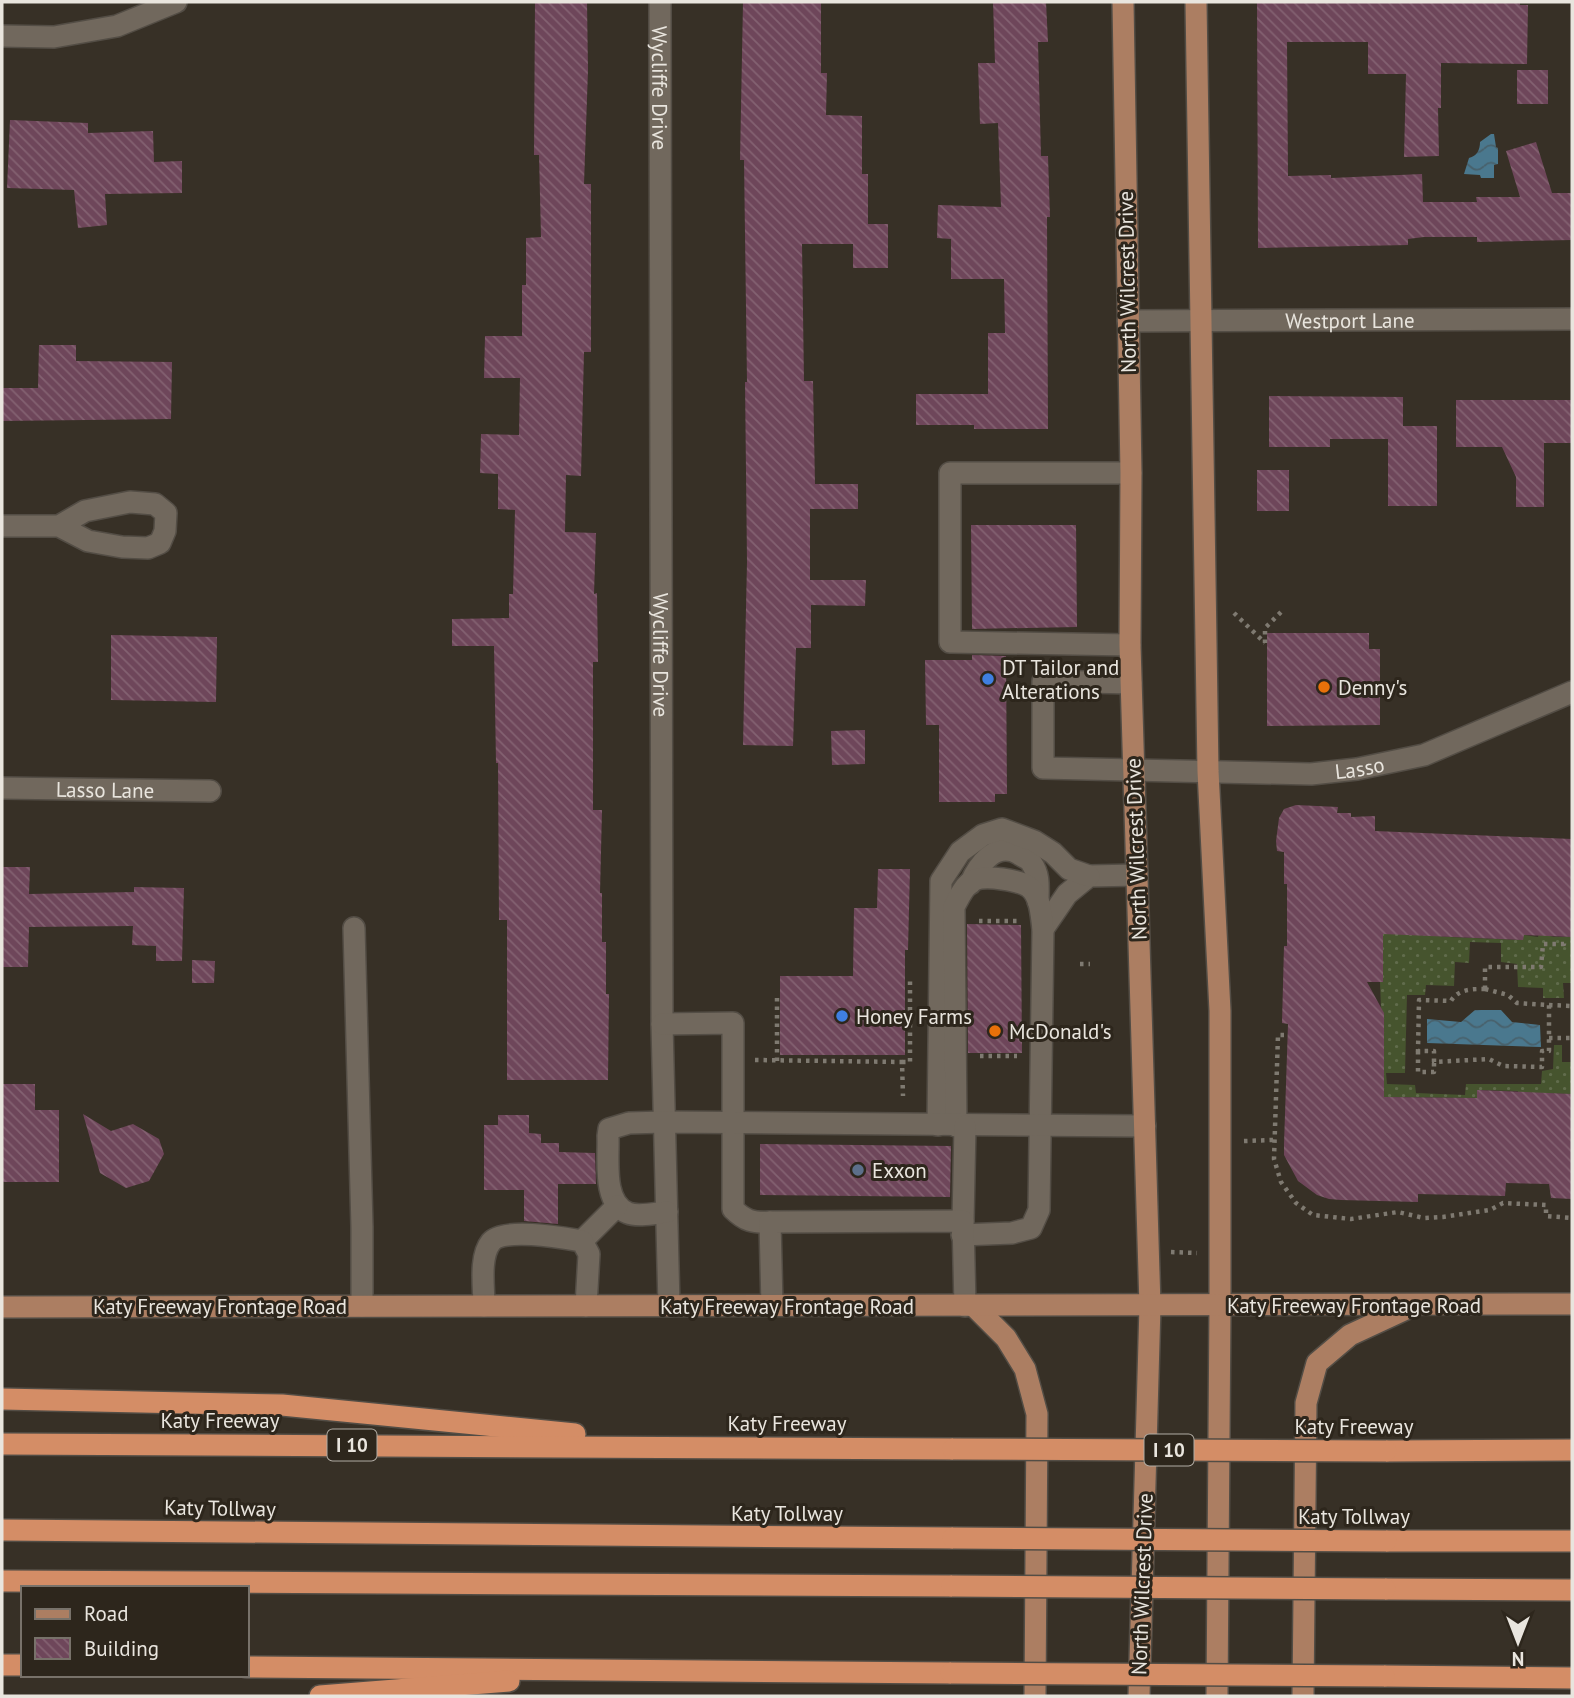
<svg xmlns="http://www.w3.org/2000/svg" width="1574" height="1698" font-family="'PT Sans',sans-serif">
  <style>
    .garden { fill: url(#garden-dots) }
    .water { fill: url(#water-waves) }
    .building { fill: url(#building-back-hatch) }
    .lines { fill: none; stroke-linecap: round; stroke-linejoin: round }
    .minor-casing { stroke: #534d45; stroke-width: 24 }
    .major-casing { stroke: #534d45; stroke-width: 24 }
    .highway-casing { stroke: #534d45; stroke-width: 24 }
    .path { stroke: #7f7a71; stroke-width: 4.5; stroke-dasharray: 3.5 5; stroke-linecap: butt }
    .minor { stroke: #71685d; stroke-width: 21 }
    .major { stroke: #ac7e62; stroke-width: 21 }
    .highway { stroke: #d48d66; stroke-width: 21 }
    .highway-bridge-casing { stroke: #534d45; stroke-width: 24; stroke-linecap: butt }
    .highway-bridge { stroke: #d48d66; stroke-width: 21 }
    .shop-dot { fill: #3f7fe0; stroke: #2d261c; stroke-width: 2.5 }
    .food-dot { fill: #e8710a; stroke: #2d261c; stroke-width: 2.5 }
    .service-dot { fill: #5c6f8a; stroke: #2d261c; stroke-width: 2.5 }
    .labels { text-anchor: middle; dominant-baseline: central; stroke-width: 6; stroke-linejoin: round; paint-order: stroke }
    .shield { fill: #2d261c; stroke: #b1aca4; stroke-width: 2 }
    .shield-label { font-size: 19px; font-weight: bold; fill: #e9e5de }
    .street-label { font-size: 21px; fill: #e9e5de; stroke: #2d261c }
    .poi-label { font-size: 21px; fill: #e9e5de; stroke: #2d261c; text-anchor: start }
  </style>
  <defs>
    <pattern id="garden-dots" width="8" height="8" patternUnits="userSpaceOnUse" patternTransform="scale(1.75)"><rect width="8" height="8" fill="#46542e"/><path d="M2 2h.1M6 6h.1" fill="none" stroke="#616c4c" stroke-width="1.8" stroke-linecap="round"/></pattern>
    <pattern id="water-waves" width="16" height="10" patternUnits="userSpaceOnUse" patternTransform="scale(1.75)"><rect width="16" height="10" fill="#4a788e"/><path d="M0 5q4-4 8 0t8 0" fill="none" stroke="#48616c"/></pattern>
    <pattern id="building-back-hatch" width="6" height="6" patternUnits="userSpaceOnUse" patternTransform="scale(1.75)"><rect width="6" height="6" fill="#6e465a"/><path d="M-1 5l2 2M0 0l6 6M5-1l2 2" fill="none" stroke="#836171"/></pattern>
  </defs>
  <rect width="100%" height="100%" fill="#373026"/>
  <path class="garden" d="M1375 931 1449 937 1522 940 1524 935 1538 937 1539 933 1554 937H1572V983H1563L1564 998H1543V988L1518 987 1517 964 1501 962V943L1470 942 1469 963 1455 962 1454 986 1426 985 1425 995H1407L1405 1073H1386L1387 1084 1415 1085 1416 1093 1465 1095 1466 1084H1541L1542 1071 1553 1069 1554 1045H1562V1062H1572V1094L1532 1093 1518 1096V1091L1477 1090V1098L1378 1097 1384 1085 1380 982H1383V959L1380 958Z"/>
  <g class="water">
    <path d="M1491 134H1494L1496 147 1498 148V164L1494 165V178H1481L1480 175 1464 174 1469 158C1477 156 1480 150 1480 142Z"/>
    <path d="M1475 1010H1501L1512 1022 1540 1025 1541 1047 1427 1043V1019L1461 1022Z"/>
  </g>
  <g class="building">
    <path d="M535 2H587L588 70 584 184H591V352H584L581 476 566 475 565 532 596 533 594 594 597 593 598 662H593V810H602L600 893H602V942H606V994H609L608 1080H507V920H499L498 763H496L494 646H452V619L509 618V594H513L515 510 498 509V474L480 473 481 434 519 435 520 378H484L485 336H522V285H526V238L541 237 539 155H534Z"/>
    <path d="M743 2H821V73H827L826 115 862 116V174H868V224H888V268H853V244H802L804 381H813L815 484H858V509H810V580H866L865 606 811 605V648H796L793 746 743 745 747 562 745 382H747L744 160H740Z"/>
    <path d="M993 2H1046L1048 42H1038L1041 156H1048L1050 217H1047L1048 429H974V425H916V394H988V333H1005L1004 279H951V239L937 238 938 205 1001 207 998 123 980 124 978 63H995Z"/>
    <path d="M1257 2H1520V5H1528L1527 64 1441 63V108H1438L1439 156 1404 157 1406 74H1368V42H1287L1288 176 1331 175V178L1422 174 1423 202H1477L1476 197H1520L1506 151 1536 142 1552 193H1572V240L1477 242V237H1424L1408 239V245L1258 248Z"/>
    <rect x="1517" y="70" width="31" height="34"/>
    <path d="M10 120 88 123V133L153 131 154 162 182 161V193L105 194 107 225 78 228 74 190 7 188Z"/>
    <path d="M39 345H76V361L172 362 171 419 2 421V388H38Z"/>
    <path d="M1269 396 1403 397V426H1437V506H1388V439H1330V447H1269Z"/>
    <path d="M1456 400H1572V443H1544V507H1516V477L1502 447H1456Z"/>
    <rect x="1257" y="470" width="32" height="41"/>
    <path d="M971 525H1076L1077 627 972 629Z"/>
    <path d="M1267 633H1369V649H1380V725L1267 726Z"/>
    <path d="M111 635 217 637 216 702 111 700Z"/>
    <path d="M972 655 1006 656 1007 794H995V802H939V725H926L925 660H972Z"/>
    <path d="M865 730V764L832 765 831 731Z"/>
    <path d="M1296 805 1338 807 1337 813H1351V817L1375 816V831L1572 839V937L1524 935 1523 940 1383 934V982H1367L1384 1013V1097L1477 1098V1090L1572 1094V1199L1551 1198 1549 1184 1506 1183 1505 1196 1418 1194V1202L1341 1200 1329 1199 1317 1195 1298 1181 1284 1155V1144L1288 1024 1282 1023 1284 946H1287V884H1284V852L1277 851 1276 841 1279 818 1284 809Z"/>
    <path d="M2 867H30L29 894 134 892V887L184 888 182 961H156V946L132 945 133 926 29 927 28 967H2Z"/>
    <path d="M878 869H910L908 950H905V1055H780V976H853L854 908H877Z"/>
    <path d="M967 924 1021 925 1022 1053H968Z"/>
    <path d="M192 960 215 961 214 983H192Z"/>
    <path d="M2 1084H35V1110H59V1182H2Z"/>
    <path d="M83 1114 111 1131 133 1124 159 1139 164 1154 149 1181 126 1188 100 1173Z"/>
    <path d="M498 1115H529V1133L541 1134V1143H559V1152L595 1153 596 1184H558V1224L524 1221V1190H484V1125H498Z"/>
    <path d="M760 1144 951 1146 950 1197 760 1195Z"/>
  </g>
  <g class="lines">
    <defs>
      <g id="minor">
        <path id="s1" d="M660 2 662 1024 669 1306"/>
        <path d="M2 36 54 37 117 26 176 2"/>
        <path id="s2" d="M1128 321 1572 319"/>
        <path d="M2 526H59L88 541 122 547 148 548 160 543 165 531 166 513 155 504 130 502 85 511 59 526"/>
        <path d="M1130 645 950 642V473H1131"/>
        <path id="s3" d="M1131 683 1043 681V768L1311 774 1357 769 1424 755 1572 692"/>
        <path id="s4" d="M2 788 210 791"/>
        <path d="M970 884C978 865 996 840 1019 854 1023 857 1030 859 1032 864 1040 875 1038 889 1038 901"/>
        <path d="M354 928 362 1227V1306"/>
        <path d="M1043 929 1067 894 1089 876 1137 875"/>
        <path d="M662 1024 733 1023V1209C745 1221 753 1223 770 1222"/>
        <path d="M938 1125 941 881 960 852 983 835 1002 829 1034 841 1053 853 1069 869 1089 876"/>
        <path d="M956 1126 954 907C959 897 964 885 974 880 986 875 1019 880 1029 887 1041 896 1041 916 1043 929L1039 1210 1031 1228 1012 1233 962 1235"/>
        <path d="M667 1212C656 1213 638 1217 628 1213 602 1203 609 1159 608 1136L609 1129 629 1123 664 1122 1145 1126"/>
        <path d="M963 1221 965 1126"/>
        <path d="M582 1241 617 1206"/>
        <path d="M484 1306C484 1288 479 1257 491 1242 503 1227 564 1238 582 1241L589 1254 586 1306"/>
        <path d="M772 1306 770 1222 963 1221 965 1306"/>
      </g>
      <g id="major">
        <path d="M1123 2 1131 473 1130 645 1150 1306 1139 1696"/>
        <path d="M1196 2 1208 771 1220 1011V1305L1217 1696"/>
        <path d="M974 1306 1006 1338 1025 1369 1037 1414 1035 1696"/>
        <path d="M2 1307 1572 1304"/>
        <path d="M1303 1696 1306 1403 1317 1363 1350 1335 1406 1309"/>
      </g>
      <g id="highway">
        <path d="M2 1399 282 1405 575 1434"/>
        <path d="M2 1444 953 1449"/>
        <path d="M1386 1451 1572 1450"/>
        <path d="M2 1530 953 1538"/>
        <path d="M1386 1541H1572"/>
        <path d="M2 1581 952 1586"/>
        <path d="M1385 1589 1572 1590"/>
        <path d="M2 1665H23"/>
        <path d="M247 1667 951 1673"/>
        <path d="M1384 1676 1572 1678"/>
        <path d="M320 1696 509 1681"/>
      </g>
    </defs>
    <use href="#minor" class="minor-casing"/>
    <use href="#major" class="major-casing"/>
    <use href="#highway" class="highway-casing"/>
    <g class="path">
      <path d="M1234 613 1265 643"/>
      <path d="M1265 643V628L1281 612"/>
      <path d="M979 921H1019"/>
      <path d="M1080 964H1090"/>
      <path d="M1485 989 1508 995 1517 1003 1549 1005V1051H1542V1067L1503 1066 1489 1059 1434 1062V1051H1418L1419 1000 1451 1001C1458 989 1472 989 1485 989Z"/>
      <path d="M1485 989V967H1541L1543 944H1564V939"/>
      <path d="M1549 1005 1572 1006"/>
      <path d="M1284 1035H1278L1274 1159 1281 1182 1296 1203 1313 1215 1351 1219 1398 1212 1424 1218 1443 1217 1490 1210 1503 1203 1546 1205V1216L1572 1218"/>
      <path d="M1549 1038H1572"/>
      <path d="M1418 1051V1072H1434V1062"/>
      <path d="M980 1056H1017"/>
      <path d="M755 1060 902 1062 903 1096"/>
      <path d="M777 1061V996"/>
      <path d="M902 1062H910V980"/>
      <path d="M1244 1141 1273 1140"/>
      <path d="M1171 1252 1197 1253"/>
    </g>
    <use href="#minor" class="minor"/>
    <use href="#major" class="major"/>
    <use href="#highway" class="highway"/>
    <defs>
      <g id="highway-bridge">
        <path d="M953 1449 1386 1451"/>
        <path d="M953 1538 1386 1541"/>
        <path d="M952 1586 1385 1589"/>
        <path d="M951 1673 1384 1676"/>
      </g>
    </defs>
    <use href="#highway-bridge" class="highway-bridge-casing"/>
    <use href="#highway-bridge" class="highway-bridge"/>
  </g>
  <g class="shop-dot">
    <circle cx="988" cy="679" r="7"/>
    <circle cx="842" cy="1016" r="7"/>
  </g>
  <g class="food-dot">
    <circle cx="1324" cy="687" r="7"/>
    <circle cx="995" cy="1031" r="7"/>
  </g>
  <circle class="service-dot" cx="858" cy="1170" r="7"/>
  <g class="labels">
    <g class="shield">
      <rect x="327.5" y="1429.5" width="49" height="31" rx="5"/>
      <rect x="1144.5" y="1434.5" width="49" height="31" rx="5"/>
    </g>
    <g class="shield-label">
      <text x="352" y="1445">I 10</text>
      <text x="1169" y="1450">I 10</text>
    </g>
    <g class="street-label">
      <text stroke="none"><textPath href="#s1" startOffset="86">Wycliffe Drive</textPath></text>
      <text transform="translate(1127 282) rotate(-91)">North Wilcrest Drive</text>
      <text stroke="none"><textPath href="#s2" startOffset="222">Westport Lane</textPath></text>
      <text stroke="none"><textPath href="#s1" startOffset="653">Wycliffe Drive</textPath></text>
      <text stroke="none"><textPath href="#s3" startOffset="492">Lasso</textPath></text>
      <text stroke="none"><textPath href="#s4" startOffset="103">Lasso Lane</textPath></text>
      <text transform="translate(1136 849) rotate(-92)">North Wilcrest Drive</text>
      <text x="1354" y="1305">Katy Freeway Frontage Road</text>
      <text x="220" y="1306">Katy Freeway Frontage Road</text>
      <text x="787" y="1306">Katy Freeway Frontage Road</text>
      <text x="220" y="1420">Katy Freeway</text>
      <text x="787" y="1423">Katy Freeway</text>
      <text x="1354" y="1426">Katy Freeway</text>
      <text transform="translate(220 1508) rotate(1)">Katy Tollway</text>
      <text x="787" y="1513">Katy Tollway</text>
      <text x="1354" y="1516">Katy Tollway</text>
      <text transform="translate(1142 1584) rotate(-88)">North Wilcrest Drive</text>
    </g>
    <g class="poi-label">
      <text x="1002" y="667">DT Tailor and<tspan x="1002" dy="24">Alterations</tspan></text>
      <text x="1338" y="687">Denny's</text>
      <text x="856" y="1016">Honey Farms</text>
      <text x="1009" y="1031">McDonald's</text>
      <text x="872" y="1170">Exxon</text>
    </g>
  </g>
  <rect width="1574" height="1698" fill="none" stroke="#e9e5de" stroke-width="7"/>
  <rect x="21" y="1586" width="228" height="91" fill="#2d261c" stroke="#78726a" stroke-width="2"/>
  <rect x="35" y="1609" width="35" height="10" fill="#ac7e62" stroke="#78726a" stroke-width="2"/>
  <text x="84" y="1621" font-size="21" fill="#e9e5de">Road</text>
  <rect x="35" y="1638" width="35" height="21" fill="url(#building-back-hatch)" stroke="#78726a" stroke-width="2"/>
  <text x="84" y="1656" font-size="21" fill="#e9e5de">Building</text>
  <g transform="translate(1518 1642) rotate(180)" stroke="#2d261c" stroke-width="5" paint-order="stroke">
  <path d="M0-5L12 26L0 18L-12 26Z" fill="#e9e5de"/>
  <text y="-10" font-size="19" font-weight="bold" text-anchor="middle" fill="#e9e5de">N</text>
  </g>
</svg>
